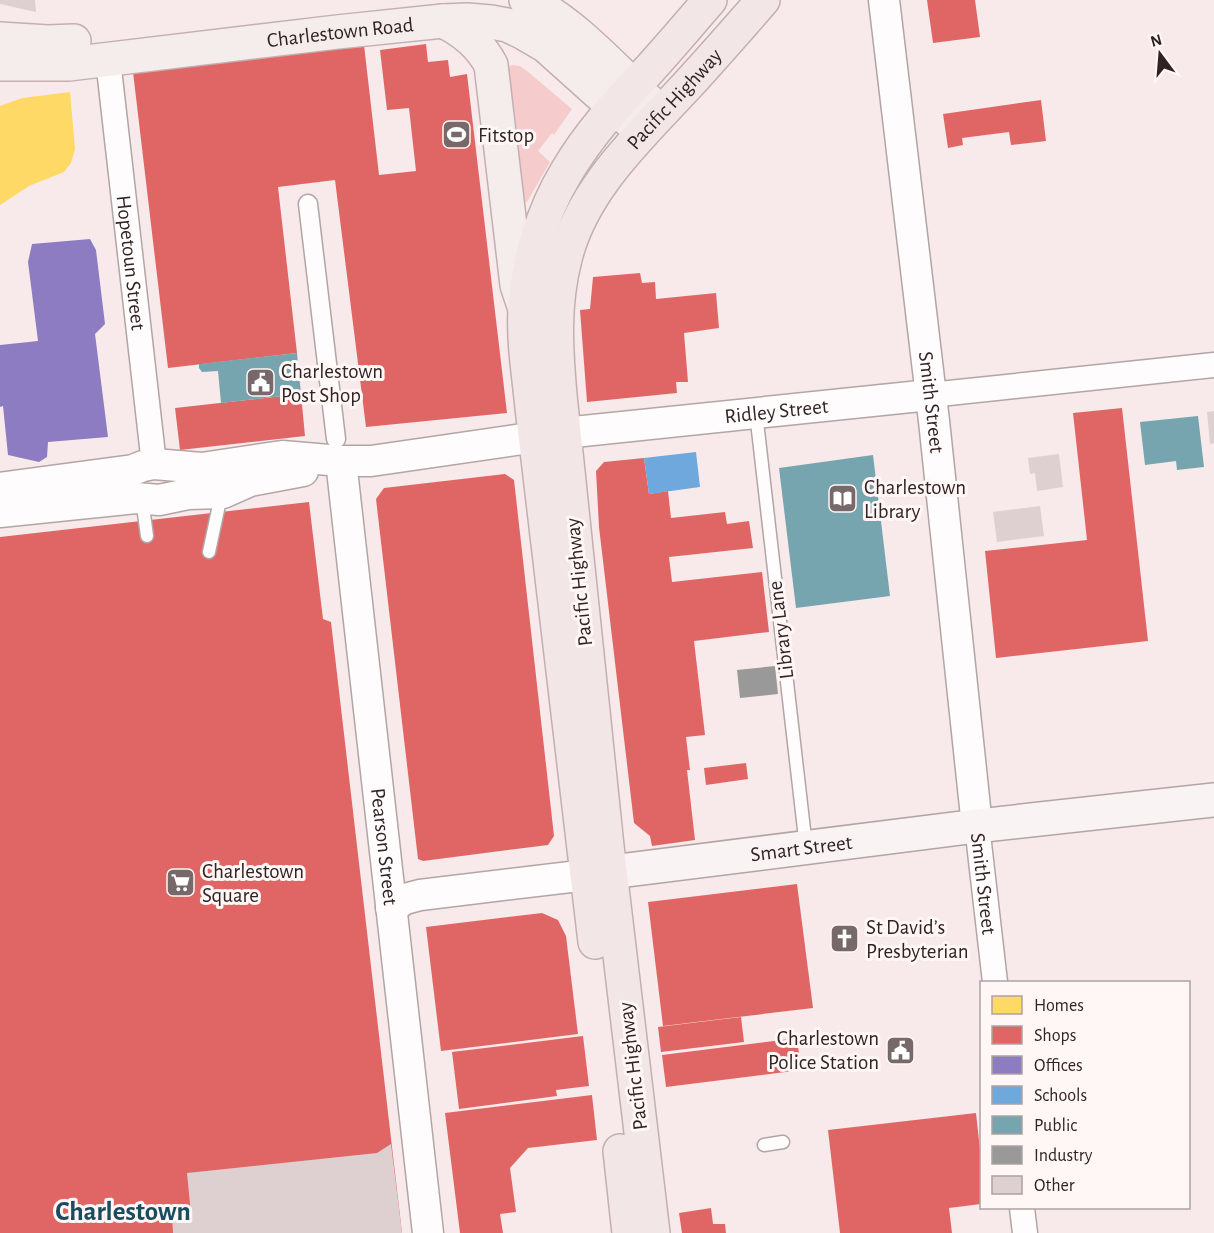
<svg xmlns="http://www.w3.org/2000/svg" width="1214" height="1233" font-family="'Alegreya Sans',sans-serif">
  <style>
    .green { fill: #f6cbcc }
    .homes { fill: #ffd966 }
    .shops { fill: #e06666 }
    .offices { fill: #8e7cc3 }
    .schools { fill: #6fa8dc }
    .public { fill: #76a5af }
    .industry { fill: #999 }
    .building { fill: #ded0d0 }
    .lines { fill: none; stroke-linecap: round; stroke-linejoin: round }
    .service-casing { stroke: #b2a5a5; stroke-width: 15 }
    .pedestrian-casing { stroke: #b2a5a5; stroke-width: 21 }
    .minor-casing { stroke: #b2a5a5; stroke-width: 27 }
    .tertiary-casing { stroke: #b2a5a5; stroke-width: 33 }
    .secondary-casing { stroke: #b2a5a5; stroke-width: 36 }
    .primary-casing { stroke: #c3afb0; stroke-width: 36 }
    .trunk-casing { stroke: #c3afb0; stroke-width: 36 }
    .service { stroke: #fefcfc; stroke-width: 12 }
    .pedestrian { stroke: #fefcfc; stroke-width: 18 }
    .minor { stroke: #fefcfc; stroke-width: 24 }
    .tertiary { stroke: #fefcfc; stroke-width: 30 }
    .secondary { stroke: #f9f3f3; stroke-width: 33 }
    .primary { stroke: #f5ecec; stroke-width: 33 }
    .trunk { stroke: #f2e6e6; stroke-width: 33 }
    .labels { text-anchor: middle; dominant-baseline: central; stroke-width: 6; stroke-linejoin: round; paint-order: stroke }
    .street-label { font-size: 21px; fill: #322323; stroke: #fff6f6 }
    .poi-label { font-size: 21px; fill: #322323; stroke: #fff6f6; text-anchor: start }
    .district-label { font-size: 27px; font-weight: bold; fill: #1b4c5e; stroke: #fff6f6 }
  </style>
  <rect width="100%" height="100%" fill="#f8eaea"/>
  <path class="green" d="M513 65 520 66 527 71 572 109 554 135 552 133 538 151 550 162 527 202 515 201 502 68Z"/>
  <path class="homes" d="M70 92 75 149 71 163 64 172 29 186 0 205V106L22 98Z"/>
  <g class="shops">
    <path d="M927 0H975L980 37 933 43Z"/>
    <path d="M426 44 428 62 448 60 450 77 467 74 507 413 366 427 335 180 278 187 297 353 168 368 133 72 364 45 379 175 416 171 409 108 387 110 380 50Z"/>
    <path d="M1041 100 1046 141 1011 145 1009 132 962 138 963 145 948 148 943 114Z"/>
    <path d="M640 273 642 283 655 282 656 299 716 293 719 328 684 333 688 382H676L677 393 587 402 580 310 590 309 593 277Z"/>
    <path d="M301 394 305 436 180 450 175 408Z"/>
    <path d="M1122 408 1148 641 996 658 985 551 1087 540 1073 413Z"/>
    <path d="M644 458 649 494 668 491 671 518 725 512 727 524 749 521 753 548 669 557 672 582 762 572 769 632 694 641 705 735 686 737 690 770H687L695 840 652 846 650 836 634 823 599 527 596 471 604 462Z"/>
    <path d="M505 474 514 480 554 836 548 845 423 861 418 859 376 499 384 488Z"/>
    <path d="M309 502 323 619 331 622 402 1233H0V537Z"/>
    <path d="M746 763 748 779 706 785 704 768Z"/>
    <path d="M797 884 813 1008 663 1026 648 902Z"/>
    <path d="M542 913 558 920 566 936 578 1034 441 1051 426 927Z"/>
    <path d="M741 1017 744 1042 661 1052 658 1027Z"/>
    <path d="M583 1036 589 1086 556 1090 557 1096 459 1109 452 1052Z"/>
    <path d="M797 1038 801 1070 666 1087 662 1055Z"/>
    <path d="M592 1095 597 1140 528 1148 510 1168 516 1212 500 1214 503 1233H460L445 1113Z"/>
    <path d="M976 1113 981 1159V1204L949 1208 952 1233H840L828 1130Z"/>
    <path d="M711 1208 713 1224H725L726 1233H682L679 1213Z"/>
  </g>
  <path class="offices" d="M90 239 96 250 105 324 95 334 108 437 48 442 47 457 39 462 8 455 3 406 0 407V345L38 341 28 262 32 244Z"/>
  <path class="schools" d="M696 452 700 487 649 494 644 458Z"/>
  <g class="public">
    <path d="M297 353 301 394 221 403 218 371 202 372 199 368V364Z"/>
    <path d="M1198 416 1204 467 1177 470 1176 461 1145 465 1140 422Z"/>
    <path d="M873 455 890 596 796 608 779 468Z"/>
  </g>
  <path class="industry" d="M775 666 778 694 740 698 737 670Z"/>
  <g class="building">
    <path d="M0 0H35L36 12 0 4Z"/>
    <path d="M1214 411V443L1210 444 1207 412Z"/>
    <path d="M1059 454 1063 487 1037 491 1035 473 1030 474 1028 458Z"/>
    <path d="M1040 506 1044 536 997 542 993 512Z"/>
    <path d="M391 1144 402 1233H173L172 1216 191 1214 187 1173 377 1153Z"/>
  </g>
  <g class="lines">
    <defs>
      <g id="service">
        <path d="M756 413 806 847"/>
        <path d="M142 499 147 536"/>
        <path d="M209 552 219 505 217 494"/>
        <path d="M764 1145 783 1142"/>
      </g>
      <path id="pedestrian" d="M308 204 336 439"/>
      <g id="minor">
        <path id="s1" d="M108 60 154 464"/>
        <path d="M930 395 1214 365"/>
        <path id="s2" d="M977 826 995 982"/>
        <path d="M1022 1208 1025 1233"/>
      </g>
      <g id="tertiary">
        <path id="s3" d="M884 0 934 421 977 826"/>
        <path id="s4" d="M341 461 428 1233"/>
        <path id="s5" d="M0 488 133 470 143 466 154 464 202 468 282 456 341 461H371L564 433 930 395"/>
        <path d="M0 512 136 498 159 500 188 494 223 493 250 481 303 471"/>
        <path d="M391 908 405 899 420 895 587 875"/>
      </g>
      <g id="secondary">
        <path id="s6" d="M587 875 977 826 1214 800"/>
      </g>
      <g id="primary">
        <path d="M526 0C572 19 623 78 660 112"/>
        <path d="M443 21C464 31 480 44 491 65L517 285 524 306"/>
        <path d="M0 39 48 42 74 41"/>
        <path id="s7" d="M0 64H69L337 32 443 21 467 20 491 22 507 25 522 32 546 46 642 132"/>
      </g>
      <g id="trunk">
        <path d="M595 942 532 408C529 376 523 342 525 309 528 261 542 212 567 171 589 134 618 102 647 72 669 48 689 24 710 0"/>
        <path d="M620 1151 629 1233"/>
        <path id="s8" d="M653 1233 607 846 560 395C556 349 553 305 565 259 581 192 636 140 681 92 709 62 736 31 763 0"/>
      </g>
    </defs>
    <use href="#service" class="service-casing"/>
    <use href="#pedestrian" class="pedestrian-casing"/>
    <use href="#minor" class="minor-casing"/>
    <use href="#tertiary" class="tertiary-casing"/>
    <use href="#secondary" class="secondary-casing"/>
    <use href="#primary" class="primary-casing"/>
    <use href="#trunk" class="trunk-casing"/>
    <use href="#service" class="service"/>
    <use href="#pedestrian" class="pedestrian"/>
    <use href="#minor" class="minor"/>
    <use href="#tertiary" class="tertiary"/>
    <use href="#secondary" class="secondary"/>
    <use href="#primary" class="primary"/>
    <use href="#trunk" class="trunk"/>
  </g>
  <defs>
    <symbol id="stadium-square" viewBox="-11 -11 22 22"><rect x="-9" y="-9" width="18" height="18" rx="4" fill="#776969" stroke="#fff6f6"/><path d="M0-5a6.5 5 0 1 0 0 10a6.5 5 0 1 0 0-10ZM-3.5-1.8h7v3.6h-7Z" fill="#fff"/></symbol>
    <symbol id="civic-square" viewBox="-11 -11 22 22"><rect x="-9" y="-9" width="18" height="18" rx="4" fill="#776969" stroke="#fff6f6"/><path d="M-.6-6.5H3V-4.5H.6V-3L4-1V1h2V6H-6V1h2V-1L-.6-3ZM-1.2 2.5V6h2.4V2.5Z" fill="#fff"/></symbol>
    <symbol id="library-square" viewBox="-11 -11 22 22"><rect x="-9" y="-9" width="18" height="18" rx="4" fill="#776969" stroke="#fff6f6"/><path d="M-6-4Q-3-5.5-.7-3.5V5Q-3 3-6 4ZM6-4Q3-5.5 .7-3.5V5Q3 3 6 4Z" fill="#fff"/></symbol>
    <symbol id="supermarket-square" viewBox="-11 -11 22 22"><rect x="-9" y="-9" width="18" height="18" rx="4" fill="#776969" stroke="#fff6f6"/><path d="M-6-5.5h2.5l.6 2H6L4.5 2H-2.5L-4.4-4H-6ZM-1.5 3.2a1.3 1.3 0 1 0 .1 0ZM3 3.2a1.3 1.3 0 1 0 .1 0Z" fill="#fff"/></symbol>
    <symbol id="church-square" viewBox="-11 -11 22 22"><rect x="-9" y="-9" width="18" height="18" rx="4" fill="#776969" stroke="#fff6f6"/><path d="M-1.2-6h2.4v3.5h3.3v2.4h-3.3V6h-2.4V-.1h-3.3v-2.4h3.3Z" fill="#fff"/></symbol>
  </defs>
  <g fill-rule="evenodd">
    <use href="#stadium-square" x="440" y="118" width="33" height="33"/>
    <use href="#civic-square" x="244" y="366" width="33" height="33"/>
    <use href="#library-square" x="826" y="482" width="33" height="33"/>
    <use href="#supermarket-square" x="164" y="866" width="33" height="33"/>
    <use href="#church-square" x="828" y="922" width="33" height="33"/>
    <use href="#civic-square" x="884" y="1034" width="33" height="33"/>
  </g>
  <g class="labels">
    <g class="street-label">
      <text stroke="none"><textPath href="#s7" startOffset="342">Charlestown Road</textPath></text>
      <text stroke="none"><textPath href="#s8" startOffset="1176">Pacific Highway</textPath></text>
      <text stroke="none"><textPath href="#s1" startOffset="204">Hopetoun Street</textPath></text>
      <text stroke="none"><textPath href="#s3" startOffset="405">Smith Street</textPath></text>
      <text stroke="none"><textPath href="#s5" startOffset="783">Ridley Street</textPath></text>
      <text transform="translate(579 582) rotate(-96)">Pacific Highway</text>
      <text transform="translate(781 630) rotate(-97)">Library Lane</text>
      <text stroke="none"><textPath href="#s4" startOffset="388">Pearson Street</textPath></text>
      <text stroke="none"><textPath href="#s6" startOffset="216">Smart Street</textPath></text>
      <text stroke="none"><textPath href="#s2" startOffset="58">Smith Street</textPath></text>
      <text transform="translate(633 1066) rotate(-97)">Pacific Highway</text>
    </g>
    <g class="poi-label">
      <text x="478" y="135">Fitstop</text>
      <text x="281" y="371">Charlestown<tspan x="281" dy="24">Post Shop</tspan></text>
      <text x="864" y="487">Charlestown<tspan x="864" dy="24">Library</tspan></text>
      <text x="202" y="871">Charlestown<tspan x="202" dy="24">Square</tspan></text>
      <text x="866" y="927">St David’s<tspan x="866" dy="24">Presbyterian</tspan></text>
      <text x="879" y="1038" text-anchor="end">Charlestown<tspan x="879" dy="24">Police Station</tspan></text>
    </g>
    <g class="district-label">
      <text x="123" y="1211">Charlestown</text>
    </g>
  </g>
  <rect x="980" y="981" width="210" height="228" fill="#fff6f6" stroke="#ada2a2" stroke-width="1.5"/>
  <rect x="992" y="996" width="30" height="18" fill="#ffd966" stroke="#ada2a2" stroke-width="1.5"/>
  <text x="1034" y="1011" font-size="18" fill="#322323">Homes</text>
  <rect x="992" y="1026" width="30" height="18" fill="#e06666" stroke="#ada2a2" stroke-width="1.5"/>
  <text x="1034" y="1041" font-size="18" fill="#322323">Shops</text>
  <rect x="992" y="1056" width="30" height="18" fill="#8e7cc3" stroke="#ada2a2" stroke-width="1.5"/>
  <text x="1034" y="1071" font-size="18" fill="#322323">Offices</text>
  <rect x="992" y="1086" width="30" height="18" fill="#6fa8dc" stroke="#ada2a2" stroke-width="1.5"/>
  <text x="1034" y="1101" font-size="18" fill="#322323">Schools</text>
  <rect x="992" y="1116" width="30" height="18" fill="#76a5af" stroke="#ada2a2" stroke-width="1.5"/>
  <text x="1034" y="1131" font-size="18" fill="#322323">Public</text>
  <rect x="992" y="1146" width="30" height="18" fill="#999999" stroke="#ada2a2" stroke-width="1.5"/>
  <text x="1034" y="1161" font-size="18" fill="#322323">Industry</text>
  <rect x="992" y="1176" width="30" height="18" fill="#ded0d0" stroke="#ada2a2" stroke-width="1.5"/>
  <text x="1034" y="1191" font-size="18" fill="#322323">Other</text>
  <g transform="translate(1160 54) rotate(344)" stroke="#fff6f6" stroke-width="4.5" paint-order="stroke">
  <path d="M0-4.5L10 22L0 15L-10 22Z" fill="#322323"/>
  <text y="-9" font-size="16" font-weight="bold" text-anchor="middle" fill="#322323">N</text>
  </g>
</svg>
